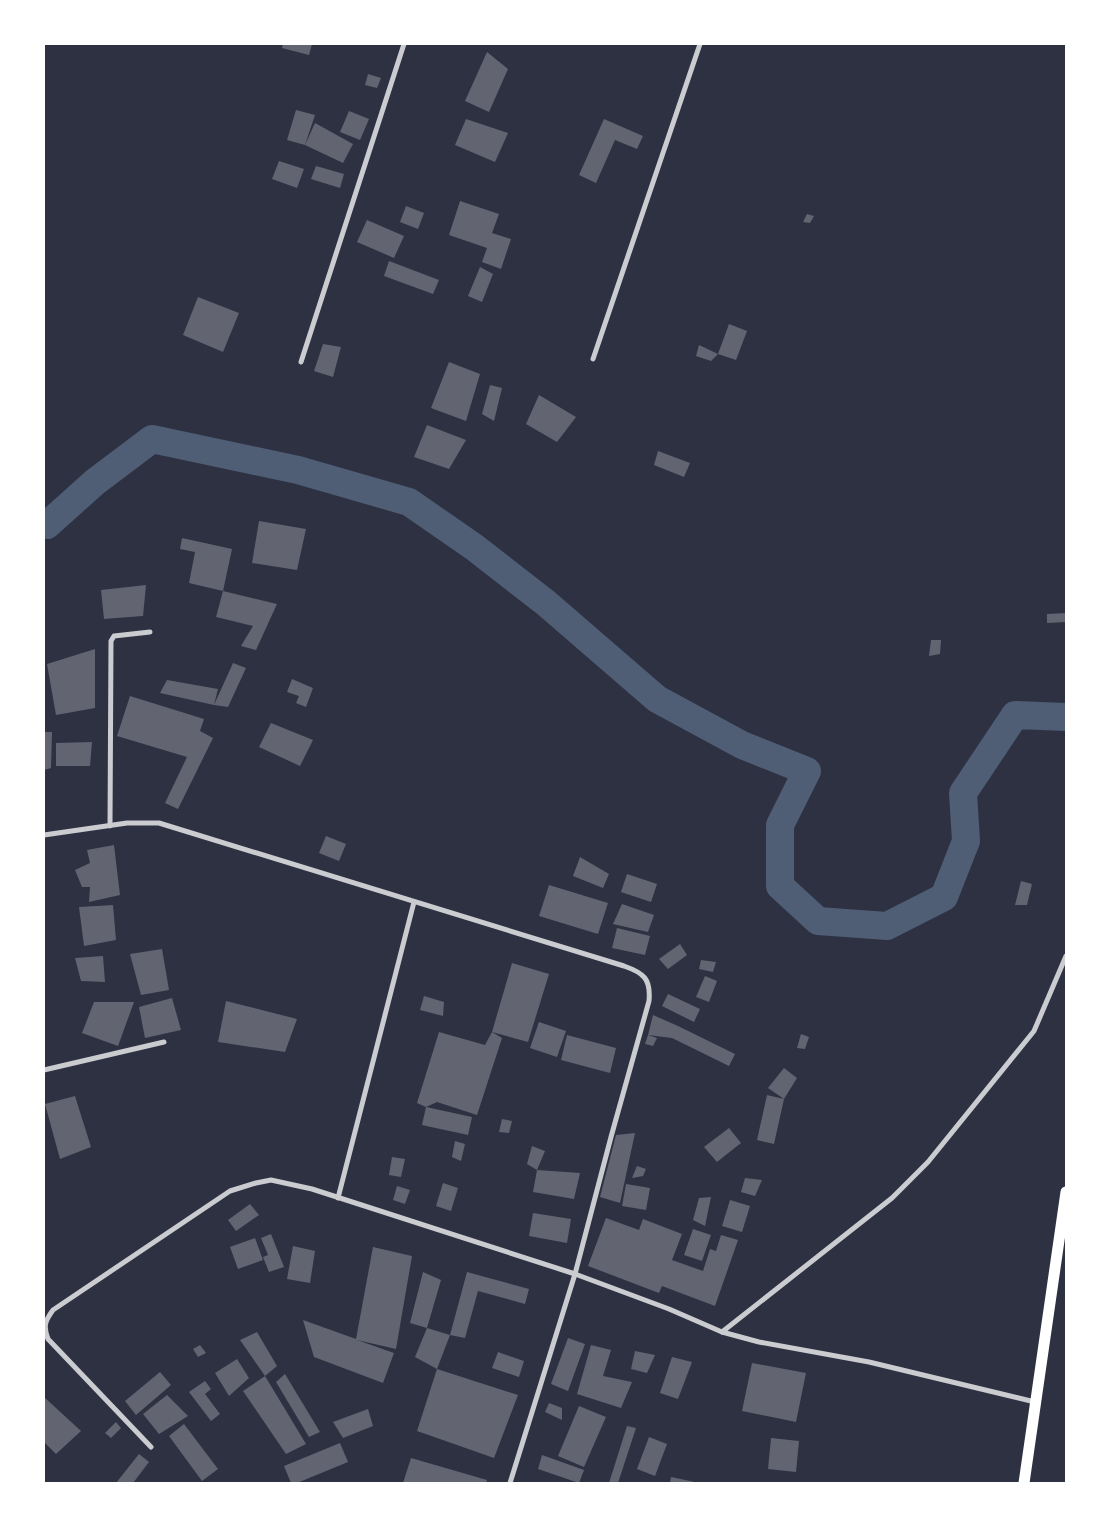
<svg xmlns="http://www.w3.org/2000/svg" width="1110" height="1527" font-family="Barlow,sans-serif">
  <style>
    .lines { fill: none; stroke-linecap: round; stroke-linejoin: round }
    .river { stroke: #4f5d75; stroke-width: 28 }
    .building { fill: #626471 }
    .minor { stroke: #caccd0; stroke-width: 5 }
    .trunk { stroke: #fff; stroke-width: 11 }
  </style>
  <rect width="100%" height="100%" fill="#2d3142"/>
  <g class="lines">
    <path class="river" d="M44 524 47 525 95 482 152 439 298 470 409 502 474 547 546 603 657 699 742 745 807 771 780 825V886L818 921 887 926 944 897 966 841 963 793 1015 715 1066 717"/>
  </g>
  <g class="building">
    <path d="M283 44H312L309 55 282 48Z"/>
    <path d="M487 52 508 69 489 112 465 101Z"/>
    <path d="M368 74 381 78 377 88 365 85Z"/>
    <path d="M296 110 315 115 305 145 287 140Z"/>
    <path d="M349 111 369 119 360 140 340 132Z"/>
    <path d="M466 119 508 133 495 162 455 145Z"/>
    <path d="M604 119 643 136 637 149 615 140 596 183 579 175Z"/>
    <path d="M315 123 353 144 343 163 305 145Z"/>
    <path d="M279 161 304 169 297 188 272 179Z"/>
    <path d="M316 166 344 174 340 188 311 179Z"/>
    <path d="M460 201 499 214 492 233 511 239 501 269 482 262 487 248 449 235Z"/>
    <path d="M406 206 424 213 418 229 400 222Z"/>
    <path d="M807 214 814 216 810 223 803 222Z"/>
    <path d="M367 220 404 236 394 258 357 242Z"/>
    <path d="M389 261 439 280 433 294 384 276Z"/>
    <path d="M480 267 493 274 482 302 468 296Z"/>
    <path d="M198 297 239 313 223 352 183 335Z"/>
    <path d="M729 324 747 331 736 360 718 354Z"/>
    <path d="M323 344 341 347 333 377 314 371Z"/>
    <path d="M699 345 718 354 711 361 696 356Z"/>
    <path d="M449 362 480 374 466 421 431 408Z"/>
    <path d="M490 385 502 388 494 421 482 414Z"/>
    <path d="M539 395 576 417 557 442 526 424Z"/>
    <path d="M427 425 466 440 449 469 414 457Z"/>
    <path d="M658 451 690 463 684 477 654 465Z"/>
    <path d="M259 521 306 529 297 570 252 563Z"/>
    <path d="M182 538 232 549 223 591 189 583 195 552 180 549Z"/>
    <path d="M146 585 143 616 104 619 101 590Z"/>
    <path d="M223 591 277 604 256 650 241 646 253 626 216 617Z"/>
    <path d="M1066 613V622L1047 623V614Z"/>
    <path d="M931 640H941L940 654 929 656Z"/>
    <path d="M95 649V708L56 715 47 664Z"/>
    <path d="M233 663 246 668 228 707 214 705Z"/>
    <path d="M292 679 313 688 306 707 296 703 299 696 287 692Z"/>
    <path d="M167 680 218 689 214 705 160 693Z"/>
    <path d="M130 696 204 719 200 731 213 738 178 809 165 803 187 757 117 736Z"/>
    <path d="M271 723 313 740 300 766 259 747Z"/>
    <path d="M44 732H52L51 768 44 770Z"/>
    <path d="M92 742 90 766H56V743Z"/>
    <path d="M326 836 346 844 339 861 319 853Z"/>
    <path d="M114 845 120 895 89 902 90 887H82L75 870 90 863 87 850Z"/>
    <path d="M580 857 609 874 603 888 573 876Z"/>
    <path d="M627 874 657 884 651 902 621 892Z"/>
    <path d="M1021 881 1032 884 1027 905H1015Z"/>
    <path d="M549 885 608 903 598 934 539 916Z"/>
    <path d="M622 904 654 915 648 932 613 924Z"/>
    <path d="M113 905 116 940 84 946 79 907Z"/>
    <path d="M617 928 650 936 645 955 612 948Z"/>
    <path d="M680 944 687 955 668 969 659 959Z"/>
    <path d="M162 949 169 990 141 995 130 954Z"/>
    <path d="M103 956 105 982 81 981 75 958Z"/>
    <path d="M701 960 716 962 713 972 699 969Z"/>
    <path d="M512 963 549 974 528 1042 492 1032Z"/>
    <path d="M705 976 717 981 709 1002 696 997Z"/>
    <path d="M668 994 700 1009 694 1022 662 1006Z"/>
    <path d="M424 996 444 1002 443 1016 420 1010Z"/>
    <path d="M172 998 181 1030 145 1038 139 1007Z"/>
    <path d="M226 1001 297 1019 285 1052 218 1042Z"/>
    <path d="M94 1002H134L118 1046 82 1033Z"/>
    <path d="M653 1015 678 1026 735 1054 729 1066 672 1038 648 1035Z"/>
    <path d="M539 1022 566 1031 557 1057 530 1048Z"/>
    <path d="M439 1032 485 1045 492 1032 502 1038 477 1115 437 1102 426 1107 417 1103Z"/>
    <path d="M801 1034 809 1037 805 1049 797 1048Z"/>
    <path d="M567 1035 616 1048 610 1073 561 1060Z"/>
    <path d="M648 1035 657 1038 653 1046 645 1044Z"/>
    <path d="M784 1068 797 1078 784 1099 774 1144 757 1140 767 1095 784 1099 768 1088Z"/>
    <path d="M75 1096 91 1147 60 1159 45 1104Z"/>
    <path d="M426 1107 472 1117 468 1135 422 1125Z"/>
    <path d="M502 1119 512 1121 509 1133 499 1132Z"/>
    <path d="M729 1128 741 1143 717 1162 704 1147Z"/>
    <path d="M635 1133 620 1203 600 1197 616 1135Z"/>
    <path d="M455 1141 465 1144 461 1161 452 1157Z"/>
    <path d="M532 1146 545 1151 537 1170 580 1173 574 1199 533 1192 537 1170 527 1164Z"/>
    <path d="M392 1157 405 1159 401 1177 389 1175Z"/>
    <path d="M637 1166 646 1169 643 1176 632 1178Z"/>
    <path d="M745 1178 762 1180 755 1196 741 1192Z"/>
    <path d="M443 1183 458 1188 451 1211 436 1206Z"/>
    <path d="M626 1184 650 1188 646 1210 622 1206Z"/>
    <path d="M397 1186 410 1190 405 1204 393 1200Z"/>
    <path d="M711 1197 705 1226 693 1220 699 1198Z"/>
    <path d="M730 1200 750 1206 742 1232 722 1226Z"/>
    <path d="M250 1204 259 1215 236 1231 228 1220Z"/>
    <path d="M533 1213 571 1219 567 1243 529 1236Z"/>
    <path d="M606 1218 639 1230 643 1219 682 1234 672 1260 703 1271 710 1249 716 1251 721 1235 738 1240 715 1306 662 1286 659 1293 588 1266Z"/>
    <path d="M693 1229 711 1235 702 1261 684 1255Z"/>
    <path d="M271 1234 284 1267 269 1272 263 1257 268 1255 261 1238Z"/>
    <path d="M255 1238 263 1260 238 1269 230 1247Z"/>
    <path d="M293 1246 315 1251 310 1283 287 1279Z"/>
    <path d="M373 1247 412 1256 396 1349 357 1340 394 1353 383 1383 314 1357 303 1320 356 1339Z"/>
    <path d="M423 1272 441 1280 427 1328 450 1335 467 1272 529 1289 525 1304 478 1291 465 1338 450 1335 437 1369 415 1357 427 1328 410 1323Z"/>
    <path d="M257 1332 277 1366 265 1376 306 1444 286 1454 243 1391 265 1376 240 1340Z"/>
    <path d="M568 1338 585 1344 568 1391 551 1384Z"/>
    <path d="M200 1345 206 1353 198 1357 193 1349Z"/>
    <path d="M591 1345 611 1350 603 1376 632 1382 621 1408 577 1394Z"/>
    <path d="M635 1351 655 1355 647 1373 631 1369Z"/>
    <path d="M498 1352 524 1361 519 1377 492 1368Z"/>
    <path d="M672 1357 692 1362 678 1399 660 1393Z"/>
    <path d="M237 1359 249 1378 229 1396 215 1373Z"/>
    <path d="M752 1363 806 1373 796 1422 742 1411Z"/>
    <path d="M437 1369 518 1395 494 1458 417 1431Z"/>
    <path d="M160 1372 171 1385 136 1415 125 1401Z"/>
    <path d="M285 1374 320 1432 309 1437 276 1382Z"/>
    <path d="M205 1381 211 1389 205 1394 220 1414 211 1421 189 1392Z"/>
    <path d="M167 1395 188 1416 159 1434 143 1414Z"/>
    <path d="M44 1397 81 1431 56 1454 44 1442Z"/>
    <path d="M549 1403 562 1408V1420L545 1412Z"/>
    <path d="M579 1406 606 1417 584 1467 558 1456Z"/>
    <path d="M368 1409 373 1426 343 1438 333 1422Z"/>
    <path d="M116 1422 121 1428 111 1438 105 1433Z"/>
    <path d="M184 1424 218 1469 202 1481 169 1436Z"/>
    <path d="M627 1426 636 1428 618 1483H609Z"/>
    <path d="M649 1437 667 1444 655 1476 637 1469Z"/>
    <path d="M771 1438 799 1441 796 1472 768 1469Z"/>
    <path d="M340 1443 348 1462 297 1483H291L284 1466Z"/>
    <path d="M139 1454 149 1462 133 1483H116Z"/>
    <path d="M542 1455 584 1470 579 1483 538 1469Z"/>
    <path d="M411 1458 487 1480 486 1483H403Z"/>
    <path d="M671 1477 695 1482V1483H670Z"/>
  </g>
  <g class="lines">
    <g class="minor">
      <path d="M593 359 700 44"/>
      <path d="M301 362 404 44"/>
      <path d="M110 826 111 641 114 636 150 632"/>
      <path d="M44 835 127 823H159L624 966C644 973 651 979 649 1001L611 1137 575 1274 510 1483"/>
      <path d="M44 1070 164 1042"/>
      <path d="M338 1198 414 902"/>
      <path d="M722 1332 892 1198 928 1162 1034 1031 1066 956"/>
      <path d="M151 1447 48 1339C43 1326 45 1321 53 1310L230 1191 256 1183 271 1180 312 1189 575 1274 669 1309 722 1332 759 1342 869 1362 1035 1402"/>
    </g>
    <path class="trunk" d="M1024 1483 1066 1192"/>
  </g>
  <rect width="1110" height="1527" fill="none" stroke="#ffffff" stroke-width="90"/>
</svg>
